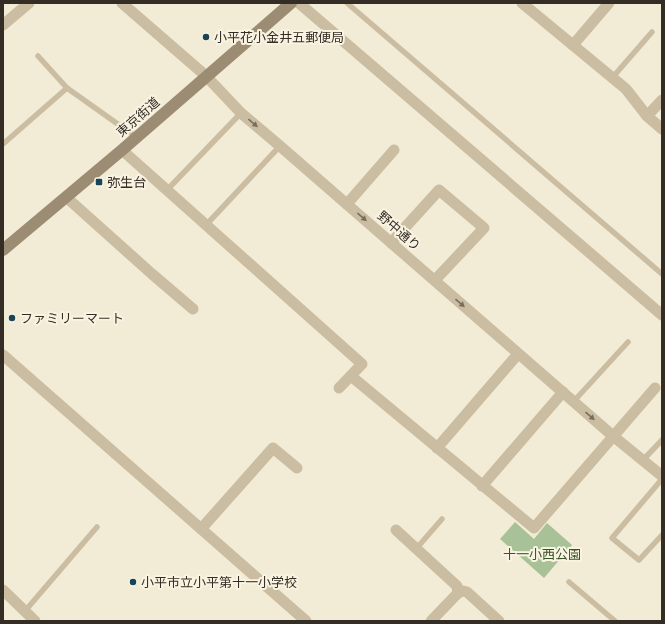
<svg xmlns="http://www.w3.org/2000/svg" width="665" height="624" font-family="'Space Grotesk','Noto Sans JP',sans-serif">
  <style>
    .green { fill: #a8c196 }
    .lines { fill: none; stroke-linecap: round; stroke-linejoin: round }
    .lane { stroke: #cabda2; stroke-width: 5.5 }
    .street { stroke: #cabda2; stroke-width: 11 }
    .secondary { stroke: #9d8c74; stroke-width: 12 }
    .oneway { fill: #786e5d }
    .poi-dot { fill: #194457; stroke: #f9f4e2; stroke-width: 1.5 }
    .labels { text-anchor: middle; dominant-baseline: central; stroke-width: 4; stroke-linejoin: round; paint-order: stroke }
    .poi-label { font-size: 13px; fill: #342d25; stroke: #f9f4e2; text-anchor: start }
    .street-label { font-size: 13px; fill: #342d25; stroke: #f9f4e2 }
    .park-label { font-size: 13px; fill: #395328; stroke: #f9f4e2 }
  </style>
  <rect width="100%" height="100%" fill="#f2ebd6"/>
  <path class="green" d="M515 522 534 539 547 523 572 545 544 578 500 539Z"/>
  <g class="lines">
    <g class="lane">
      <path d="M347 3 662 274"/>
      <path d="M38 56 67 88 136 137"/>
      <path d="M612 78 652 32"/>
      <path d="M3 144 67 88"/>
      <path d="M167 190 241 113"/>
      <path d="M206 225 280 146"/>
      <path d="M574 401 628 342"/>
      <path d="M643 460 662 440"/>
      <path d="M662 479 612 538 639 560 662 535"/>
      <path d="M416 549 442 519"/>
      <path d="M569 582 615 621"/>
      <path d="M25 611 97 527"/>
    </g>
    <g class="street">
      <path d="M122 3 206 76 241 113 280 146 613 436 662 476"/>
      <path d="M299 3 662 315"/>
      <path d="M522 3 626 89 647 116 662 129"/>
      <path d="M3 25 29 3"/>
      <path d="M573 45 609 3"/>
      <path d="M647 116 662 100"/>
      <path d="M122 150 362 364 339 388"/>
      <path d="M66 197 152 274 193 309"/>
      <path d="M347 204 394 150"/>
      <path d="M391 243 439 190 484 228 435 280"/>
      <path d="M3 355 306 621"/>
      <path d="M351 376 534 528 655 388"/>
      <path d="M437 448 518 354"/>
      <path d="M482 486 563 392"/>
      <path d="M201 529 273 448 297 468"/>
      <path d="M396 530 457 586 458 593"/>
      <path d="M3 590 35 621"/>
      <path d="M431 621 458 593 463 591 467 592 499 621"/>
    </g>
    <path class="secondary" d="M3 250 122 150 291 3"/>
  </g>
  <defs><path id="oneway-solid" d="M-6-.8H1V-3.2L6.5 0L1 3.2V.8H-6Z"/></defs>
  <g class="oneway">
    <use href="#oneway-solid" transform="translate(253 123) rotate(40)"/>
    <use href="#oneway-solid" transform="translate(362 217) rotate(41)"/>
    <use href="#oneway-solid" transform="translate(460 303) rotate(41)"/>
    <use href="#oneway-solid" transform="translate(590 416) rotate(41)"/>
  </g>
  <g class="poi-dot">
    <circle cx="206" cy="37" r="4"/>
    <rect x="95" y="178" width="8" height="8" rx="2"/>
    <circle cx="12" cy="318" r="4"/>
    <circle cx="133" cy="582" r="4"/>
  </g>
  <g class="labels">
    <g class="poi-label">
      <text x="214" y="37">小平花小金井五郵便局</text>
      <text x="107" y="182">弥生台</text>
      <text x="20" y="318">ファミリーマート</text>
      <text x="141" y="582">小平市立小平第十一小学校</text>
    </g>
    <g class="street-label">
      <text transform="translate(138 117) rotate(-41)">東京街道</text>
      <text transform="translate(399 231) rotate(41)">野中通り</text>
    </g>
    <g class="park-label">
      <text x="542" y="554">十一小西公園</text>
    </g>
  </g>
  <rect width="665" height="624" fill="none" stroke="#342d25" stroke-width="8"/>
</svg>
